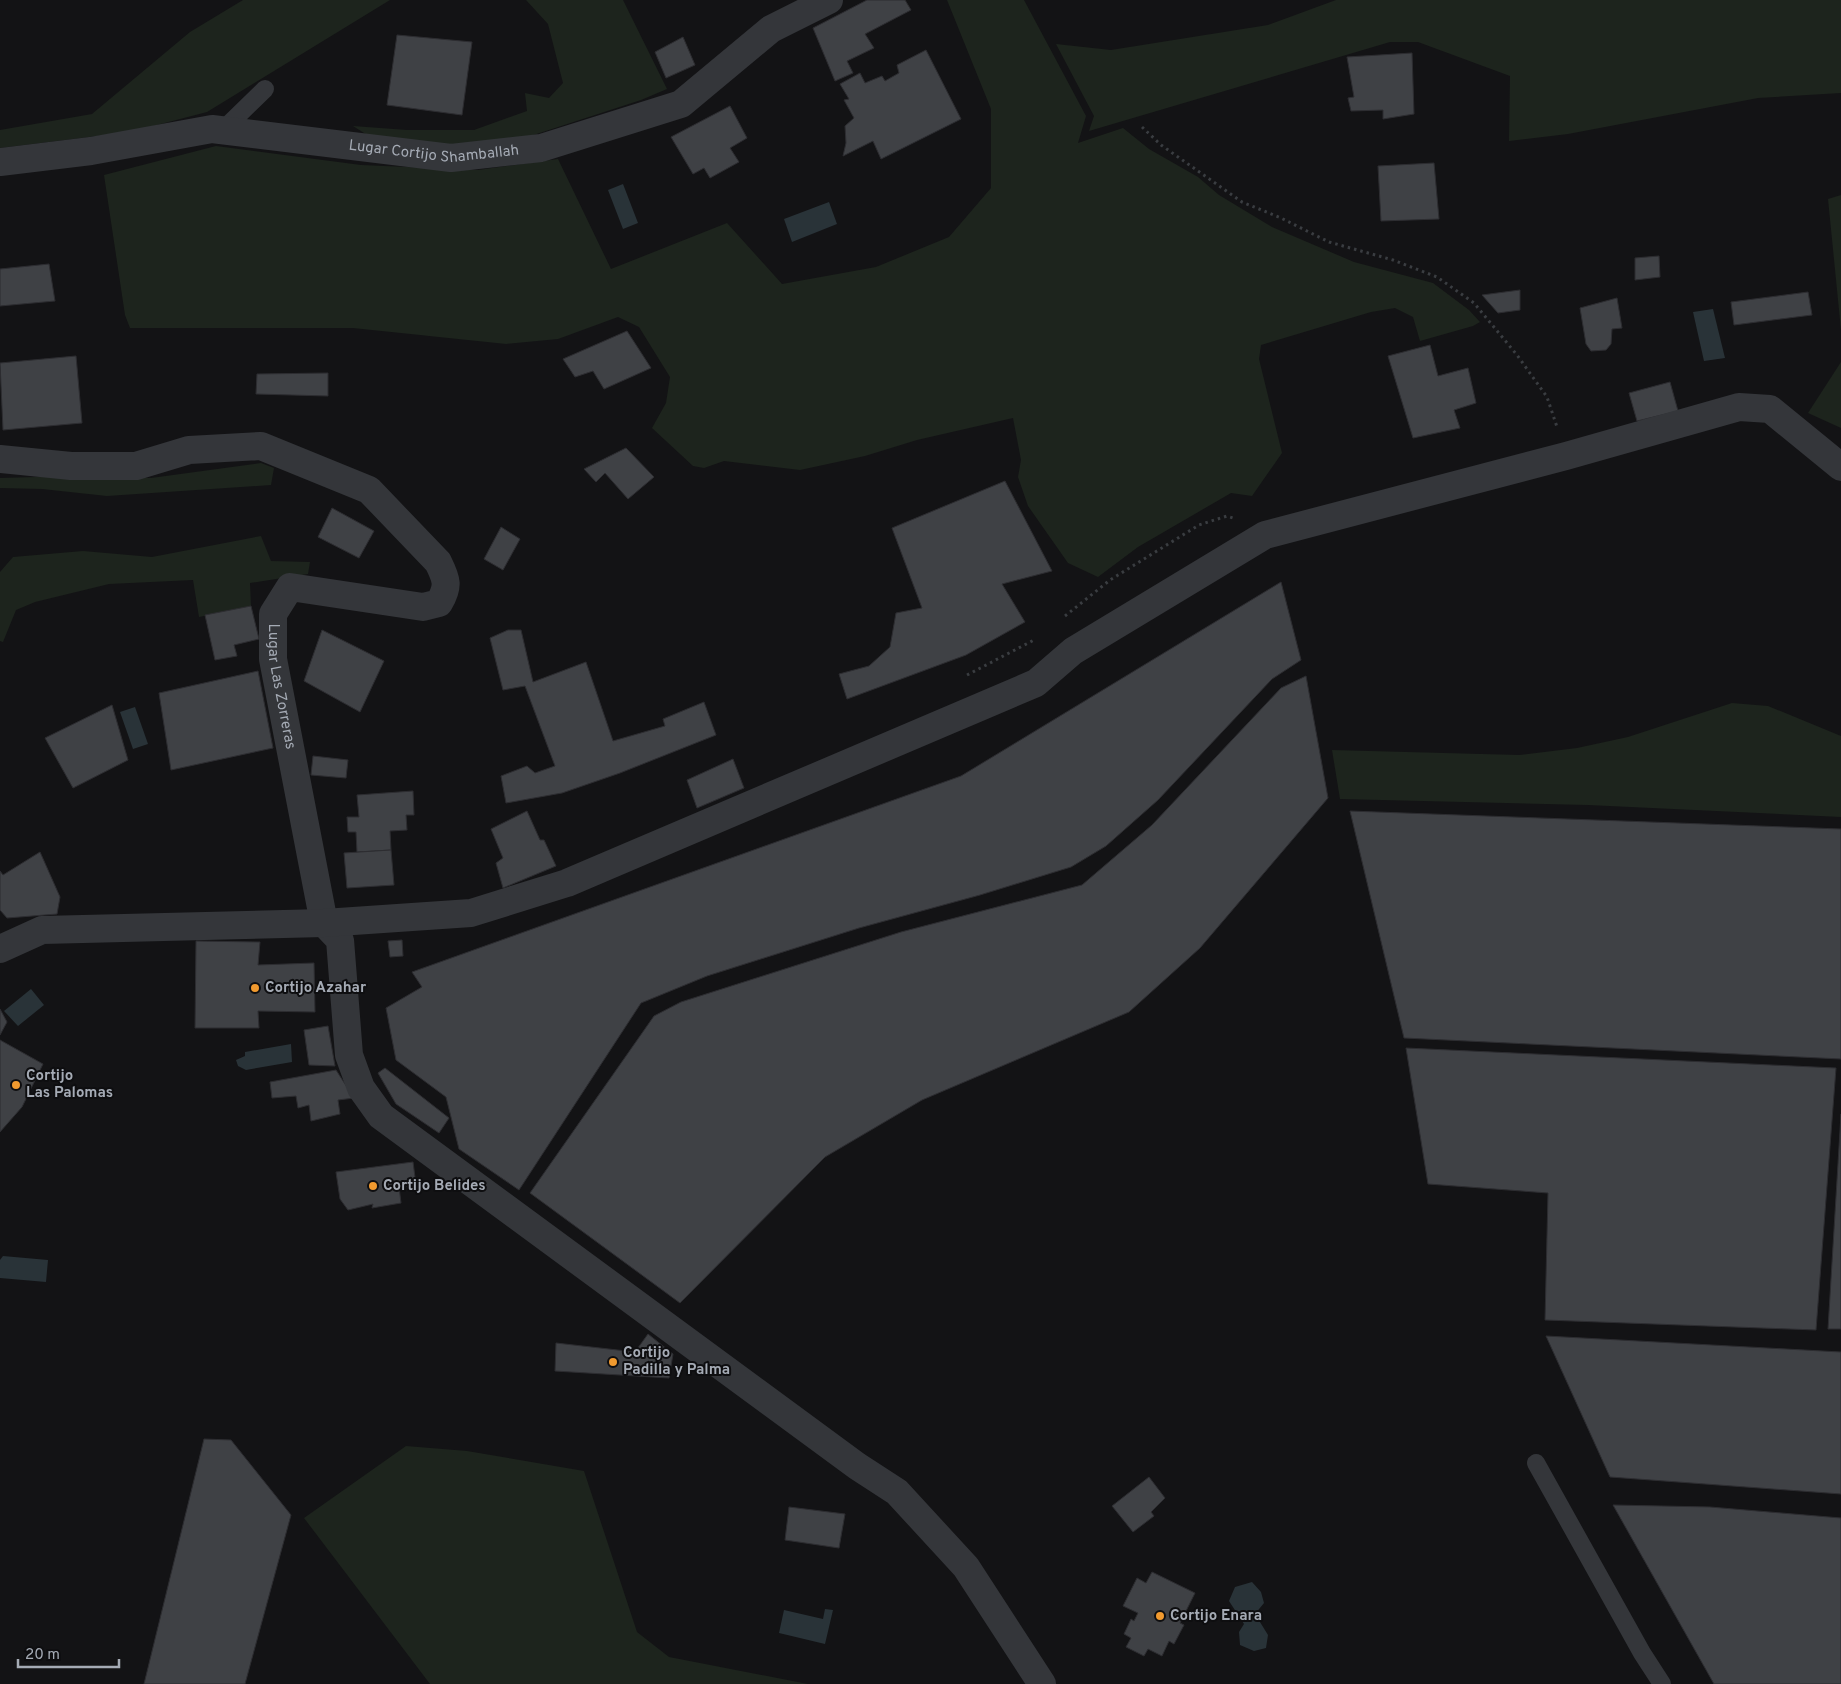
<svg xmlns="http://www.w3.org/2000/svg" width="1841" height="1684" font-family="Overpass,sans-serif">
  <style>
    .green { fill: #1d241d }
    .water { fill: #293338 }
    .building { fill: #3f4145; stroke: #2d2d31 }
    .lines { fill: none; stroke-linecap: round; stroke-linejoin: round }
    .path { stroke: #3a3d41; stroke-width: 3; stroke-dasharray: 2.5 4; stroke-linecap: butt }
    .lane { stroke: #34363a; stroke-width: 18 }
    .street { stroke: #34363a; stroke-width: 28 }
    .poi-dot { fill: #f19a2f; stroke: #0e0e10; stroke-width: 2 }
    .labels { text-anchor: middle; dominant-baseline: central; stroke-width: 4; stroke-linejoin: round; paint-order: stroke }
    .street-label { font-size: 15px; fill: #a5abb5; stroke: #0e0e10 }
    .poi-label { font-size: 15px; font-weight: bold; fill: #a5abb5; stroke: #0e0e10; text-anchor: start }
  </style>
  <rect width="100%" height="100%" fill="#131315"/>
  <g class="green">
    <path d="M243 0H390L207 112 130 132 0 148V130L92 114 190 32Z"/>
    <path d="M526 0H623L667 89 641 100 512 142 441 145 372 138 353 126 407 130H474L527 111 525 93 549 98 563 83 548 24Z"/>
    <path d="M947 0H1024L1086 116 1078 143 1123 128 1149 149 1198 177 1219 195 1272 227 1354 262 1433 283 1469 310 1480 322 1473 326 1420 341 1413 317 1395 308 1371 312 1261 345 1259 359 1282 453 1252 496 1231 493 1138 547 1098 577 1068 563 1028 506 1018 477 1021 460 1013 418 917 440 865 456 800 470 724 461 704 468 693 466 652 428 666 403 670 377 639 327 618 317 558 339 506 344 353 328H130L125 315 104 175 216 146 361 165 478 170 558 159 611 269 727 223 782 284 876 267 949 237 991 188V109Z"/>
    <path d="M1336 0H1841V93L1758 98 1568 134 1509 141 1510 76 1418 42H1390L1089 131 1094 116 1056 44 1111 50 1268 25Z"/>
    <path d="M1841 195V330L1828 199Z"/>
    <path d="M1841 362V428L1808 413Z"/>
    <path d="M261 463 274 468 271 485 107 496 42 489 0 488V478L73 476 151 478Z"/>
    <path d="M261 536 271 561 310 562 308 574 250 583 251 606 199 617 193 580 109 584 35 602 16 610 3 642 0 641V572L13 557 83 551 152 557Z"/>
    <path d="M1732 703 1768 706 1841 736V817L1588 805 1340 799 1332 750 1519 755 1577 748 1628 737Z"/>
    <path d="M406 1446 467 1451 584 1471 637 1632 669 1657 808 1684H430L304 1518Z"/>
  </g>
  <g class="water">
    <path d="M623 184 638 223 623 229 608 190Z"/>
    <path d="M829 202 837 224 792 242 784 219Z"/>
    <path d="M1713 309 1725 358 1704 361 1693 312Z"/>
    <path d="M135 707 148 744 133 749 120 712Z"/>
    <path d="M31 989 44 1005 18 1026 4 1011Z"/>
    <path d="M291 1044 292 1062 246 1070 238 1066 236 1060 245 1056V1052Z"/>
    <path d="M3 1256 48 1260 46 1282 0 1278V1260Z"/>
    <path d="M1252 1582 1261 1592 1264 1603 1255 1614 1268 1635 1266 1648 1254 1651 1240 1645 1239 1632 1244 1624 1229 1601 1235 1587Z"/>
    <path d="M825 1609 833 1610 825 1644 779 1633 784 1610 823 1619Z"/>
  </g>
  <g class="building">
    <path d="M867 0H905L911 10 865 34 874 48 847 61 853 73 835 81 813 28Z"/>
    <path d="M397 35 472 42 462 115 387 105Z"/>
    <path d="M683 37 695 65 666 78 655 52Z"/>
    <path d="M926 50 961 119 881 159 873 141 843 156 846 143 845 126 854 118 844 100 849 99 840 84 860 73 865 83 882 76 885 81 899 73 897 65Z"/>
    <path d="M1412 53 1414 114 1383 119V110L1351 111 1348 98 1354 97 1347 57Z"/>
    <path d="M730 106 747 138 730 148 739 162 710 178 704 168 693 174 671 137Z"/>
    <path d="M1434 163 1439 219 1381 221 1378 166Z"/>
    <path d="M1659 256 1660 277 1635 280V258Z"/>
    <path d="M49 264 55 301 0 306V269Z"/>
    <path d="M1520 290V310L1498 313 1482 295Z"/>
    <path d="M1808 292 1812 315 1734 325 1731 302Z"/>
    <path d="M1617 298 1622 328 1612 329 1611 344 1606 350 1591 351 1586 344 1580 308Z"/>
    <path d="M627 331 651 368 604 389 593 371 575 377 563 359Z"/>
    <path d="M1430 345 1438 376 1468 368 1476 403 1454 410 1460 428 1413 438 1388 356Z"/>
    <path d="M76 356 82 423 3 430 0 363Z"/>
    <path d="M328 373V396L256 394 257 374Z"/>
    <path d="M1670 382 1678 411 1637 421 1629 393Z"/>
    <path d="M626 448 654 477 628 499 605 473 596 482 584 469Z"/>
    <path d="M1005 481 1052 571 1002 584 1025 622 966 655 847 699 839 674 869 666 890 647 896 613 922 608 892 528Z"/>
    <path d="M332 508 374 531 359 558 318 537Z"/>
    <path d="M501 527 520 539 503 570 484 559Z"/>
    <path d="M1281 582 1301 660 1272 679 1158 800 1106 846 1071 867 980 895 859 928 707 976 641 1003 519 1190 459 1149 446 1097 396 1060 386 1008 422 987 412 972 961 776Z"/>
    <path d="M251 606 259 639 234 645 237 656 215 660 205 615Z"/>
    <path d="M322 630 384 661 360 712 304 681Z"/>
    <path d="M508 630H521L533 682 586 662 613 741 665 726 663 719 704 702 716 735 620 773 562 793 506 803 501 776 527 766 535 773 555 766 525 686 503 690 490 638Z"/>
    <path d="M258 671 273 748 171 770 159 693Z"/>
    <path d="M1306 676 1328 798 1200 948 1129 1012 922 1100 825 1157 680 1303 530 1193 654 1016 681 1002 901 932 1082 885 1152 825 1281 688Z"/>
    <path d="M112 705 128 760 73 788 45 738Z"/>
    <path d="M313 756 348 760 346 778 311 775Z"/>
    <path d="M733 759 744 788 697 808 687 780Z"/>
    <path d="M413 791 414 815H406L407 830 390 831 391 850 357 852 356 832H348L347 817H359L357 795Z"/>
    <path d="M527 811 540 840H544L556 866 503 888 496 863 503 858 491 829Z"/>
    <path d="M1350 811 1841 829V1059L1404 1038Z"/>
    <path d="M391 850 394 885 347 888 344 853Z"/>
    <path d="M40 852 60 897 57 914 7 918 0 910V871L3 875Z"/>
    <path d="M402 940 403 956 390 957 388 941Z"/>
    <path d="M196 941 260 942 258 965 314 963 315 1012 258 1011 259 1028H195Z"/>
    <path d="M0 1009 7 1022 0 1035Z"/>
    <path d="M328 1026 335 1066 309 1065 304 1030Z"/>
    <path d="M0 1040 43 1064 22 1107 0 1132Z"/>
    <path d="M1406 1048 1836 1068 1816 1330 1545 1320 1548 1193 1428 1184Z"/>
    <path d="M385 1068 449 1118 439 1133 396 1104 378 1073Z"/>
    <path d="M336 1070 354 1098 338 1100 340 1114 311 1121 309 1105 298 1108 296 1096 272 1098 270 1082Z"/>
    <path d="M1841 1114V1329H1828Z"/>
    <path d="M413 1162 416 1185 399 1187 401 1203 372 1208 373 1204 348 1210 340 1199 336 1172Z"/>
    <path d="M648 1334 673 1354 669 1378 555 1371 556 1343 635 1352Z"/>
    <path d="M1546 1336 1841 1352V1494L1610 1477Z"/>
    <path d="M204 1439 231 1440 291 1515 245 1684H144Z"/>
    <path d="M1149 1477 1165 1498 1151 1512 1154 1516 1133 1532 1112 1506Z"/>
    <path d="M1613 1505 1710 1507 1841 1518V1684H1714Z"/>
    <path d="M789 1507 845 1514 839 1548 785 1540Z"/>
    <path d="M1152 1572 1195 1593 1180 1623 1184 1625 1174 1644 1169 1641 1162 1656 1148 1649 1144 1656 1126 1647 1131 1638 1124 1634 1131 1619 1134 1621 1138 1613 1123 1606 1137 1578 1146 1583Z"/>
  </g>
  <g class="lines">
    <g class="path">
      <path d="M1142 127 1161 145 1242 202 1281 218 1329 242 1393 260 1437 277 1474 303 1517 355 1547 397 1557 427"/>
      <path d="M1065 616 1110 580 1199 525 1227 516 1233 518"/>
      <path d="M967 675 1034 640"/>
    </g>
    <g class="lane">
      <path d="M223 130 265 89"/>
      <path d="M1536 1463 1642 1653 1662 1684"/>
    </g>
    <g class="street">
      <path id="s1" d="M0 162 91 151 212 129 451 158 541 148 681 104 771 29 829 0"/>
      <path id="s2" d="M0 459 71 466H136L189 450 261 446 369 490 438 562C447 580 449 586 439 603L423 607 290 587 273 614V659L324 923"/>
      <path d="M324 923 340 940 349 1055 361 1088 381 1116 857 1466 897 1492 966 1567 1042 1684"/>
      <path d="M0 949 42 930 324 923 471 913 567 883 1036 683 1073 651 1265 535 1566 456 1739 407 1770 409 1841 467"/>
    </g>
  </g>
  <g class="poi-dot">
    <circle cx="255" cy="988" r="5"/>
    <circle cx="16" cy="1085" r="5"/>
    <circle cx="373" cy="1186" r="5"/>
    <circle cx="613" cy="1362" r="5"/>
    <circle cx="1160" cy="1616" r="5"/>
  </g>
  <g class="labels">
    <g class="street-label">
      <text stroke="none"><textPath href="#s1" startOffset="438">Lugar Cortijo Shamballah</textPath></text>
      <text stroke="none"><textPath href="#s2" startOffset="780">Lugar Las Zorreras</textPath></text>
    </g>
    <g class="poi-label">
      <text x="265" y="988">Cortijo Azahar</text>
      <text x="26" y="1076">Cortijo<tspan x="26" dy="17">Las Palomas</tspan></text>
      <text x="383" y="1186">Cortijo Belides</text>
      <text x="623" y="1353">Cortijo<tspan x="623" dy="17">Padilla y Palma</tspan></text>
      <text x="1170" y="1616">Cortijo Enara</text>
    </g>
  </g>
  <path d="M18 1659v8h101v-8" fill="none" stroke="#a5abb5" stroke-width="2.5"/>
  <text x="25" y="1659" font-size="15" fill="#a5abb5" stroke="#0e0e10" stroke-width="4" paint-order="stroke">20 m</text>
</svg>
